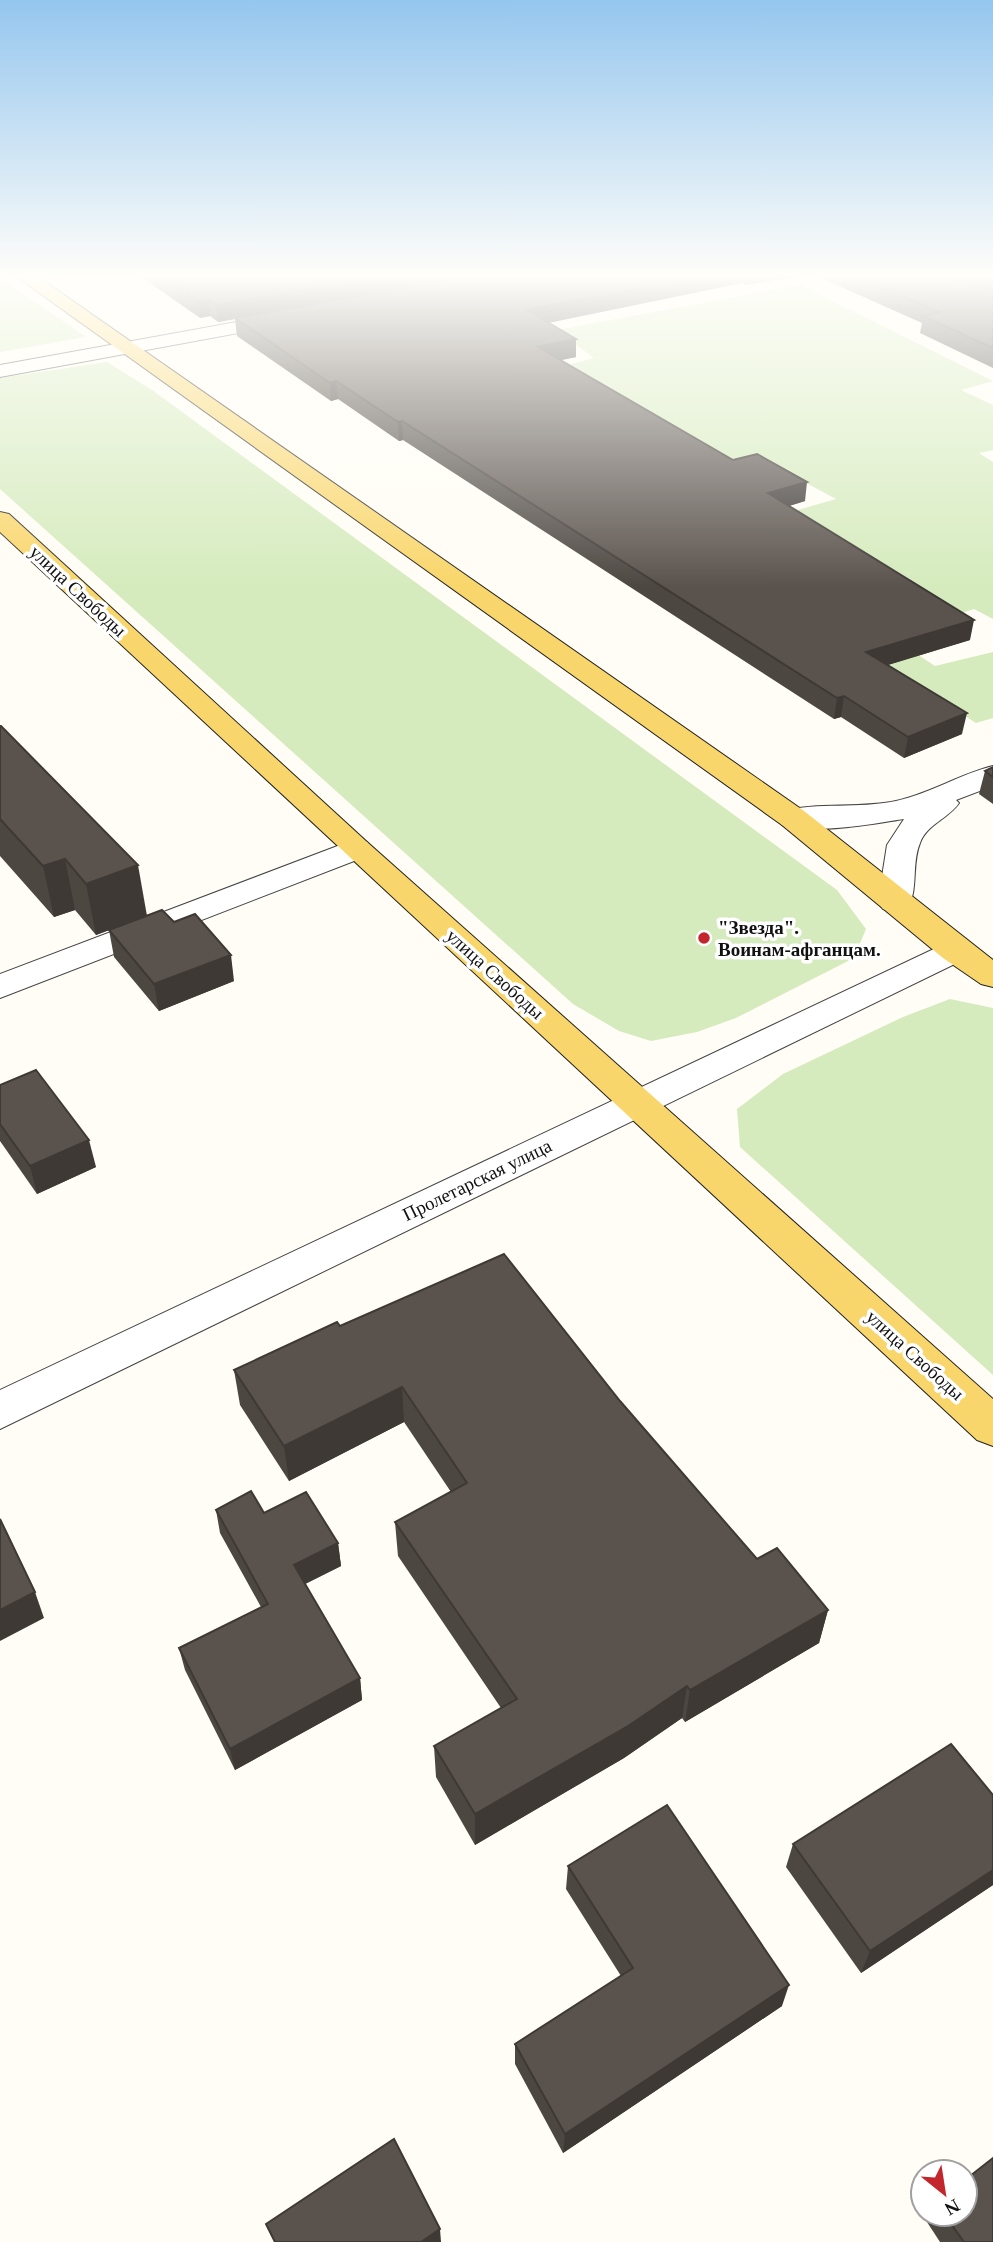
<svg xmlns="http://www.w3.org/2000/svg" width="993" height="2242" font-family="Georgia,serif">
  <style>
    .green { fill: #d5ebbd }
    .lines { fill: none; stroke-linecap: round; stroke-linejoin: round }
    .minor-casing { stroke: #444; stroke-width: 2 }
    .major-casing { stroke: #222; stroke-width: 2 }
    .minor { fill: #fff; fill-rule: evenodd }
    .major { fill: #f9d66b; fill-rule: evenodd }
    .wall { fill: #4d4742 }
    .shaded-wall { fill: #3f3936 }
    .building { fill: #5a524d; stroke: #3f3936; stroke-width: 2 }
    .poi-dot { fill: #c4262e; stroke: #fff; stroke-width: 2.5 }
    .labels { text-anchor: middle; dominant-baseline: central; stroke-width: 7; stroke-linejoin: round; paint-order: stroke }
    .street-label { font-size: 19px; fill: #111; stroke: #fff }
    .poi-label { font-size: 19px; font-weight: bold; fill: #111; stroke: #fff; text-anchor: start }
  </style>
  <rect width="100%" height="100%" fill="#fffdf5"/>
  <g class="green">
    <path d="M0 278 86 337 0 352Z"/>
    <path d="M800 285 993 381 961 390 993 405V450L979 453 993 462V619L974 609 890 636 935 666 993 652V718L976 723 830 630 882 590 910 579 859 549 815 563 742 526 836 499 767 462 710 477 436 400 594 358 557 330Z"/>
    <path d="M107 362 152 390 837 890 866 929 854 958 736 1018 697 1032 651 1041 619 1031 573 1004 0 489V378Z"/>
    <path d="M950 999 993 1008V1375L740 1147 737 1109 783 1074 903 1017Z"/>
  </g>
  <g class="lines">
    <defs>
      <g id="minor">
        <path d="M286 313 293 315 296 319 293 323 0 377V365Z"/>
        <path d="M993 766V786L956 800 959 803C948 819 927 824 920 843 911 864 919 891 907 909L895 912 883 909 878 902 887 845 904 819C865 825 820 834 782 825L777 818 782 811C819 802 858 809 896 801 929 794 960 774 993 766Z"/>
        <path d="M356 839 367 842 372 849 367 856 0 998V974Z"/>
        <path d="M955 939 967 942 972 950 967 958 0 1429V1390Z"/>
      </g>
      <g id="major">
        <path d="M13 274H34L804 811 993 960V987L981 984 943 958 782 825Z"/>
        <path d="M0 512 9 514 367 842 993 1399V1446L977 1440 0 532Z"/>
      </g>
    </defs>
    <use href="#minor" class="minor-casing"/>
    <use href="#major" class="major-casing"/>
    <use href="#minor" class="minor"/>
    <use href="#major" class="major"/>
  </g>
  <g class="wall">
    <path d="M137 274H993V368L920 333 922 323 812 274 745 285 742 283 548 323 576 339V357L560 360 805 501 789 506 970 640 887 665 962 734 904 758 841 717 834 719 403 440 399 441 338 399 331 401 237 336 235 319 218 322 210 316 200 318Z"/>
    <path d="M0 726 147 915 234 981 159 1011 114 957 109 930 96 935 75 910 54 917 0 856Z"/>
    <path d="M993 767V804L979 794 985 771Z"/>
    <path d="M0 1085 96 1167 37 1194 0 1141Z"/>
    <path d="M340 1326 620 1401 757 1559 828 1610 819 1643 685 1722 682 1718 624 1758 475 1845 436 1777 434 1746 501 1708 398 1556 395 1522 451 1492 404 1422 289 1481 240 1405 234 1370Z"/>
    <path d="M216 1510 264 1513 338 1543 341 1566 305 1584 360 1678 362 1700 235 1770 185 1670 179 1648 261 1607 220 1533Z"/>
    <path d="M993 1795V1885L861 1973 786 1867 793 1844Z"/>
    <path d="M568 1866 782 2006 563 2153 515 2064V2044L621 1976 566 1889Z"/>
    <path d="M929 2214H965L993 2242H940L925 2219Z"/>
  </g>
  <g class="shaded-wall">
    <path d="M391 274H482L218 322 216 305Z"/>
    <path d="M710 274H743L742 283 527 327V310Z"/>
    <path d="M746 274H812L745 285Z"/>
    <path d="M208 299 210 316 200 318 199 301Z"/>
    <path d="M576 339V357L538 365V347Z"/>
    <path d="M336 381 338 399 331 401 330 383Z"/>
    <path d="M402 421 403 440 399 441 398 422Z"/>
    <path d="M807 482 805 501 766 513 768 493Z"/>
    <path d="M974 620 970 640 862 673 866 652Z"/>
    <path d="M844 696 841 717 834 719 837 698Z"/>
    <path d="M967 713 962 734 904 758 908 737Z"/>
    <path d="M65 859 75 910 54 917 43 866Z"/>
    <path d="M138 865 147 916 96 935 86 884Z"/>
    <path d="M231 955 234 981 159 1011 154 984Z"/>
    <path d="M89 1140 96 1167 37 1194 30 1166Z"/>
    <path d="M402 1387 404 1422 289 1481 284 1446Z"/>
    <path d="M338 1543 341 1566 297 1588 294 1565Z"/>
    <path d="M35 1592 44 1618 0 1641V1610Z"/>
    <path d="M828 1610 819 1643 685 1722 690 1690Z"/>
    <path d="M360 1678 362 1700 235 1770 230 1749Z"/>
    <path d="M687 1686 682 1718 624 1758 475 1845V1814Z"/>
    <path d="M993 1870V1885L861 1973 870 1951Z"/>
    <path d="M789 1985 782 2006 563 2153 565 2134Z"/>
    <path d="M440 2229 441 2242H421Z"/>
  </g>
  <g class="building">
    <path d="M159 274H391L216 305 208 299 199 301Z"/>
    <path d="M482 274H710L527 310 576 339 538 347 733 460 757 454 807 482 768 493 974 620 866 652 967 713 908 737 844 696 837 698 402 421 398 422 336 381 330 383 235 318Z"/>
    <path d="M850 274H940L993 292V348L923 316 939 312Z"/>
    <path d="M0 726H1L138 865 86 884 65 859 43 866 0 819Z"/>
    <path d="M993 767V777L985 771Z"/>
    <path d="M162 910 174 922 195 914 231 955 154 984 109 930Z"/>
    <path d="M36 1070 89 1140 30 1166 0 1124V1085Z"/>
    <path d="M504 1254 620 1401 757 1559 777 1548 828 1610 690 1690 687 1686 628 1726 475 1814 434 1746 517 1699 395 1522 467 1483 402 1387 284 1446 234 1370 337 1322 340 1326Z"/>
    <path d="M251 1491 264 1513 306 1492 338 1543 294 1565 360 1678 230 1749 179 1648 268 1604 216 1510Z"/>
    <path d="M0 1519 35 1592 0 1610Z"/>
    <path d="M951 1744 993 1795V1870L870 1951 793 1844Z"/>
    <path d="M667 1805 789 1985 565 2134 515 2044 633 1968 568 1866Z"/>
    <path d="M394 2139 440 2229 421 2242H275L266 2224Z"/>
    <path d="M993 2158V2242H964L944 2214H965V2180Z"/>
  </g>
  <linearGradient id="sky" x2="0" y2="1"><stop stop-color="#95c6ee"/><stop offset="0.47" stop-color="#fffefa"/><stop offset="1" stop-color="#fffefa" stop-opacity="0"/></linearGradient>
  <rect width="993" height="587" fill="url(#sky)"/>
  <circle class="poi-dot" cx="704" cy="938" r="7"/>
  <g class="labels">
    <g class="street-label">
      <text transform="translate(78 591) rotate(43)">улица Свободы</text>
      <text transform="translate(495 974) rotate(42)">улица Свободы</text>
      <text transform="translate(477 1180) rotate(-26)">Пролетарская улица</text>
      <text transform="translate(915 1355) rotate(42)">улица Свободы</text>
    </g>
    <g class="poi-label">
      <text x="718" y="927">"Звезда".<tspan x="718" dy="22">Воинам-афганцам.</tspan></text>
    </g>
  </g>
  <g transform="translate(944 2193) rotate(150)"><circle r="33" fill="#ffffff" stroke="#a0a0a0" stroke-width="2"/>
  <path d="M0-5L12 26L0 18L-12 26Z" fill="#c4262e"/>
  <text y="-10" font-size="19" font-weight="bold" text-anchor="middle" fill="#111111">N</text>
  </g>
</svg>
